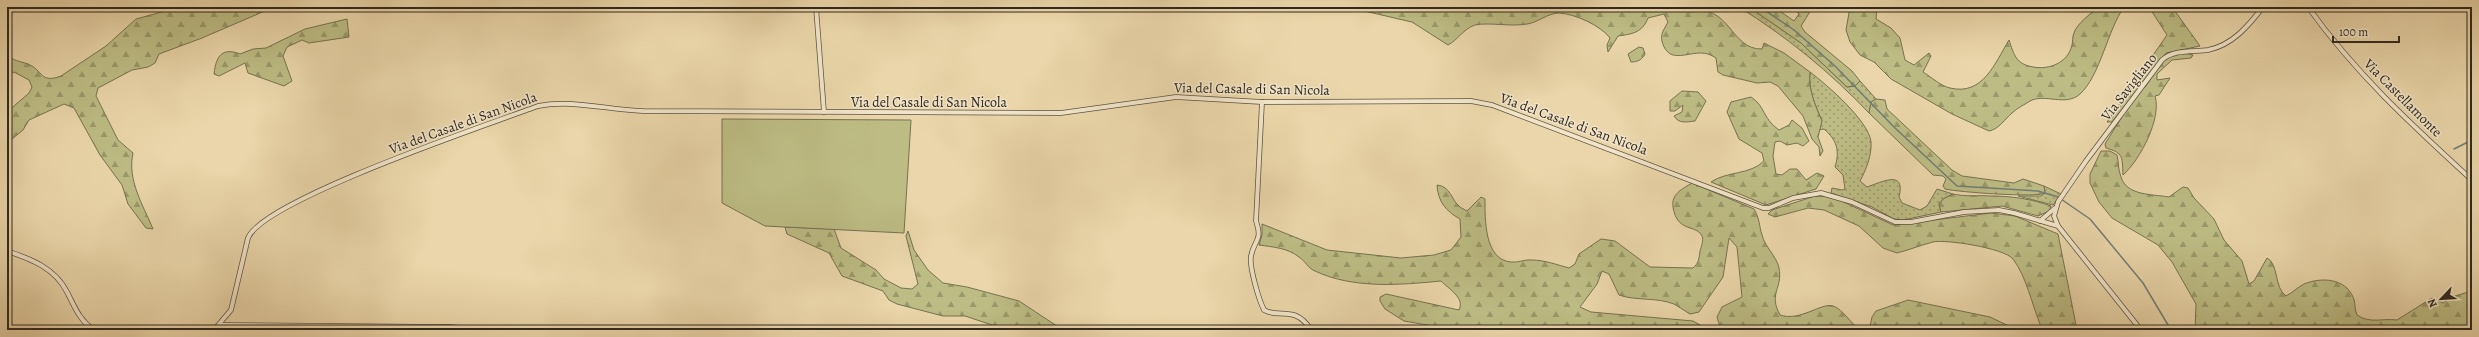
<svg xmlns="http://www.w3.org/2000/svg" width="2479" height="337" font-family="Alegreya,serif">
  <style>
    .grass { fill: url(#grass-dots); stroke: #767251 }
    .forest { fill: url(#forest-firs); stroke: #767251 }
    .green { fill: #bdbc84; stroke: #767251 }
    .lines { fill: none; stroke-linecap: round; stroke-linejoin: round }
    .stream { stroke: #707e77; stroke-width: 1.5 }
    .minor-casing { stroke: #5e5441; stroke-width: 5.5 }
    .minor { stroke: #f1e4c8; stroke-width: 4 }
    .labels { text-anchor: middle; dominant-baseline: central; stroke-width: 3; stroke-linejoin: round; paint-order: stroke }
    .street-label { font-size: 14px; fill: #30281e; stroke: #f1e4c8 }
  </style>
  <defs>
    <pattern id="grass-dots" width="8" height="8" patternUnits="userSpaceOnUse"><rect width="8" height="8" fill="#bdbc84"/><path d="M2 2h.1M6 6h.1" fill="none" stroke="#9a996b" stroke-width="1.8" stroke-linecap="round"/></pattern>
    <pattern id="forest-firs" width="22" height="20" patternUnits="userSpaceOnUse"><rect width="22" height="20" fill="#bdbc84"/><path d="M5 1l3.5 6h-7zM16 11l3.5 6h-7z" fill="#9a996b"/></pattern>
  </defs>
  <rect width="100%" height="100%" fill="#ead6aa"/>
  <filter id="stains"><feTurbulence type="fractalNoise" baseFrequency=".005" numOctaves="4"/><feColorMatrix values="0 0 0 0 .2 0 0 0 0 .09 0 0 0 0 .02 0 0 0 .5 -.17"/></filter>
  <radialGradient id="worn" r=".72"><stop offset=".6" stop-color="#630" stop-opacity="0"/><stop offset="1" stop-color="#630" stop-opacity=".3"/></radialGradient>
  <g class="grass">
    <path d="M1739 7H1749L1801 43 1847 87 1855 86 1860 81 1876 99 1871 102 1869 113C1830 72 1787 37 1739 7Z"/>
    <path d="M1810 72C1827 85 1869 121 1871 142 1872 155 1866 170 1860 181L1867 187C1882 182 1906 169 1899 197L1902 203 1920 210 1927 206 1937 189 1953 194 1943 199 1939 204 1941 212 1903 220 1894 219 1872 207 1831 193 1832 188 1842 190 1845 189 1843 175 1835 167C1840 151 1837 140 1824 129L1818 130 1822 121C1815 105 1808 89 1810 72Z"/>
    <path d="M2044 186 2061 194 2053 205 2018 196H2041L2045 193Z"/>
  </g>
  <g class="forest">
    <path d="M180 7H274L202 38 159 54 155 63 148 67 132 70 98 88 96 96 118 140 133 153C127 180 143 205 153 229L146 228 128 204 122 185 100 155 74 108 64 104 29 120 23 130 7 143V112L29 93 32 87 29 80 14 72 7 76V55C14 61 19 61 28 64 43 70 40 84 61 76L106 46 136 19Z"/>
    <path d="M1347 7H1687L1690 12C1730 2 1730 50 1762 49L1764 43 1784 53 1810 72C1808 89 1815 105 1822 121L1818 137 1823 151 1820 156 1819 147 1812 139 1803 116 1778 86 1770 82 1757 83 1723 75 1718 72 1716 58C1700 47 1687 58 1673 55 1665 53 1660 41 1662 34 1663 30 1666 26 1668 22L1664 14 1648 18C1642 33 1632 34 1618 36L1608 52 1607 45 1610 38C1600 25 1575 14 1559 13 1548 13 1537 23 1527 24 1511 27 1489 22 1475 25 1463 29 1458 40 1448 45L1412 22Z"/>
    <path d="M1749 7H1774L1794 21 1799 14 1793 7H1813L1801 26 1805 32 1852 71 1860 81 1855 86 1847 87 1801 43Z"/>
    <path d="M1850 7H1877L1876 19 1891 28 1900 38 1905 60 1914 65 1929 53 1931 56 1923 72C1931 77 1941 86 1950 88 1983 96 1995 63 2009 40 2014 55 2016 64 2033 67 2049 70 2068 63 2072 45 2073 42 2072 37 2074 33 2076 25 2092 11 2100 8 2106 5 2117 7 2124 7 2108 29 2100 76 2080 94 2066 107 2045 93 2030 101 2024 105 2017 108 2012 113 2005 119 1999 129 1989 131L1952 114 1891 79 1874 62 1860 55 1850 42 1846 30Z"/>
    <path d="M2149 7H2172L2200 46 2166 53 2112 122H2107L2167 35Z"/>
    <path d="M347 19 349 37 309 43 302 40 287 47 283 56 292 81 284 86 248 73 245 63 219 76 214 74C216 56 222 47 240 54L253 49 266 48 305 29Z"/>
    <path d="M1639 47 1643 48 1645 54C1642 60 1637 62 1631 62L1628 54Z"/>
    <path d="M2184 53 2193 55 2191 58 2172 60 2157 74V80L2170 78 2159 95 2155 96C2162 118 2140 160 2123 175 2122 157 2124 153 2106 148L2105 144 2135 96 2146 86 2160 65 2168 57Z"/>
    <path d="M1682 91 1698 92 1706 101 1695 121C1686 122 1679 124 1674 116L1682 112 1683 105 1675 111H1670V101Z"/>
    <path d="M1751 97C1766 107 1762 118 1779 130L1789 125 1792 120 1802 128 1809 141 1803 146 1797 143 1787 145 1780 141 1775 142 1773 156 1776 174 1782 175 1790 169H1797L1806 180 1817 173 1824 176 1816 189 1766 205 1711 182C1727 171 1750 175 1764 161L1762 153 1739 139 1727 112 1731 102Z"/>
    <path d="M1876 99 1885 100 1887 109 1952 170 1962 176 2014 183 2023 179 2044 186 2045 193C2038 198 1957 192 1945 189L1943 186 1946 179 1943 176 1933 175 1869 113 1871 102Z"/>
    <path d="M2101 151H2110L2117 155C2119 163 2118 170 2121 177 2127 196 2152 194 2169 197L2183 187 2188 188 2194 198 2214 219 2224 240 2242 261 2249 284 2254 281 2267 258C2279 264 2274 288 2286 296 2292 293 2298 287 2304 284 2321 277 2345 278 2353 297 2356 302 2354 309 2357 315 2370 324 2382 318 2397 320L2432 298 2443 303 2455 296 2472 291V330H2195L2196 304 2172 262 2158 245 2112 218 2099 202 2090 183V174Z"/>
    <path d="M1692 183 1754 209C1760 219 1759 226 1762 235 1765 247 1777 257 1779 268 1783 289 1768 293 1780 315 1800 322 1822 302 1833 306 1844 310 1850 323 1859 329L1870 326 1872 317 1876 311 1908 300 1990 317 2011 327 2039 329 2040 324C2032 304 2026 276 2013 259 2004 248 1945 239 1933 242 1921 245 1909 250 1897 253L1883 248 1859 226 1824 210 1808 208 1775 217 1768 214 1772 210 1815 196H1824L1835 198 1893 225 1991 213 2015 216 2058 234 2077 330H1721L1717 317 1722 307 1742 297 1737 247 1729 238 1723 277 1699 312 1690 314C1685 311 1679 307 1674 304 1656 297 1636 301 1619 295L1609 274 1602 271 1597 284 1580 307 1591 312 1693 321 1709 330H1456L1404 321 1385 309 1380 301V297L1386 294 1459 310C1465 298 1449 289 1441 281 1400 285 1353 289 1315 271 1309 269 1305 261 1299 257 1288 248 1273 247 1259 245L1262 235V224L1327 250 1401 258 1434 255 1451 250 1461 237 1460 219C1446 211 1438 202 1437 185 1450 186 1452 200 1458 205 1460 208 1464 209 1467 211L1481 197 1485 199C1485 218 1484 260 1511 262 1518 263 1525 259 1532 260 1544 260 1558 265 1569 268L1575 264 1579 254 1601 239 1615 241 1650 267 1693 268C1699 263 1699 258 1700 251 1701 247 1704 240 1702 236 1696 224 1677 233 1673 207 1671 194 1682 189 1692 183Z"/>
    <path d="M1953 194C1966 197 1978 195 1991 196 2011 196 2032 199 2051 206L2049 211 2038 216 2002 206 1941 212 1939 204 1943 199Z"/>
    <path d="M785 227 834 229 841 248 876 270 884 279 901 288 912 289 918 284 906 236 908 231 914 250 928 270 943 283 967 287 1019 301 1063 330H1007L965 316H943L897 304 889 300 883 291 842 276 829 253 787 234Z"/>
  </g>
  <path class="green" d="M722 119 911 120 904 233 765 226 722 203Z"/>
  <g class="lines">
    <g class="stream">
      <path d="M1760 7 1794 30 1835 66 1894 127 1957 186 2038 191 2058 197 2090 219 2143 283 2171 330"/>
      <path d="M2454 149 2472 140"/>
    </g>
    <defs>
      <g id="minor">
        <path d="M816 7 824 112"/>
        <path d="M2308 7C2356 74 2412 125 2472 180"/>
        <path d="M1262 102 1256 221C1263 242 1254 239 1251 256 1249 267 1259 300 1264 310 1278 319 1295 304 1311 330"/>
        <path d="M2040 221 2055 208"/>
        <path d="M2058 226 2054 216 2058 202 2086 161 2162 60C2174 49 2193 52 2208 50 2233 45 2249 25 2263 7"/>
        <path d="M7 251C31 259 55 268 67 292 75 307 79 320 94 330"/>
        <path d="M220 325 449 327 486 330"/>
        <path d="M214 330 231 310 248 238C263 200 490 124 538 106 572 99 608 110 643 111L1061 113 1176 97 1262 102 1471 101 1492 105 1763 208H1769L1793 198 1821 193 1852 202 1895 222H1911L1964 212 1999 210 2014 213 2058 226 2141 330"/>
      </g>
    </defs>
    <use href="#minor" class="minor-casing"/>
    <use href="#minor" class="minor"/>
  </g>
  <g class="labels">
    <g class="street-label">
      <text transform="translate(2129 87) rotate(-52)">Via Savigliano</text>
      <text transform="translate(1252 89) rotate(1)">Via del Casale di San Nicola</text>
      <text transform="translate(2403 98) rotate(45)">Via Castellamonte</text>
      <text x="929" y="102">Via del Casale di San Nicola</text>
      <text transform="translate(463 123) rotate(-20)">Via del Casale di San Nicola</text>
      <text transform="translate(1574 124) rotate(20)">Via del Casale di San Nicola</text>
    </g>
  </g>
  <rect width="2479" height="337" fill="none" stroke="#ead6aa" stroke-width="24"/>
  <rect x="8" y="8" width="2463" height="321" fill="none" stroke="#30281e" stroke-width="2"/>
  <rect x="12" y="12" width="2455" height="313" fill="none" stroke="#30281e"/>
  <g transform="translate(2441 299) rotate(245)" stroke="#f1e4c8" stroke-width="3" paint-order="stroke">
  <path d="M0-3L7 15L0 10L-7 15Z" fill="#30281e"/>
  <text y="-6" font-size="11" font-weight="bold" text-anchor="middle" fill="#30281e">N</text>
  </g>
  <path d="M2333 36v6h66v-6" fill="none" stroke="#30281e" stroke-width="2"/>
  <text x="2339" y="36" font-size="12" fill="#30281e" stroke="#f1e4c8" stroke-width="3" paint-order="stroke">100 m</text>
  <rect width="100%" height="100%" filter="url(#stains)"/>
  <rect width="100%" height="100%" fill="url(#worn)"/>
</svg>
